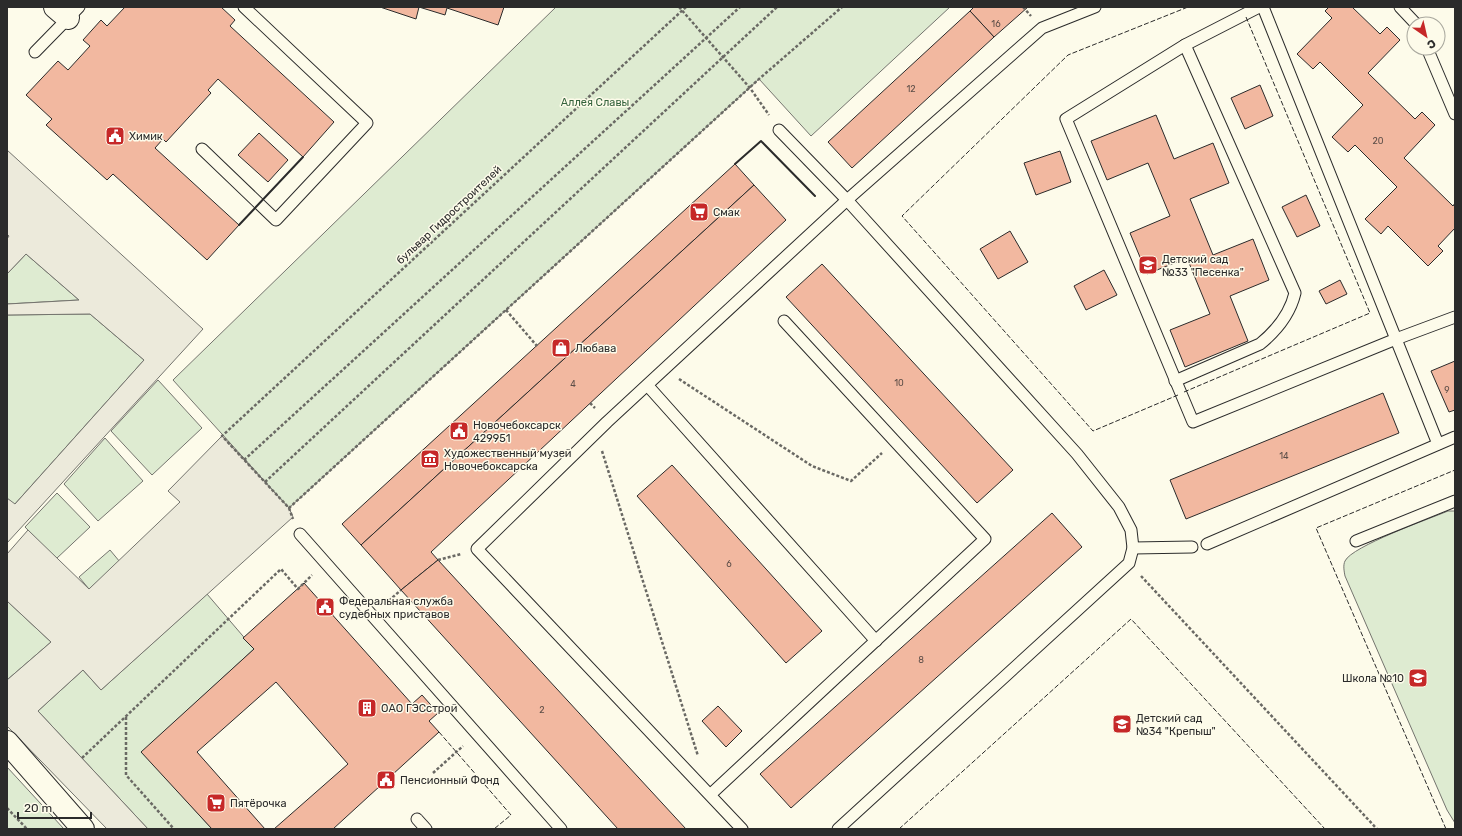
<svg xmlns="http://www.w3.org/2000/svg" width="1462" height="836" font-family="Rubik,sans-serif">
  <style>
    .green { fill: #deebd1; stroke: #74746e }
    .parking { fill: #eceadb; stroke: #74746e }
    .building { fill: #f2b8a0; stroke: #2b2b2b }
    .lines { fill: none; stroke-linecap: round; stroke-linejoin: round }
    .lane-casing { stroke: #2b2b2b; stroke-width: 13 }
    .street-casing { stroke: #2b2b2b; stroke-width: 24 }
    .secondary-casing { stroke: #2b2b2b; stroke-width: 24 }
    .path { stroke: #6a6964; stroke-width: 2.5; stroke-dasharray: 3 2; stroke-linecap: butt }
    .lane { stroke: #fdfbea; stroke-width: 11 }
    .street { stroke: #fdfbea; stroke-width: 22 }
    .secondary { stroke: #fdfbea; stroke-width: 22 }
    .fence { stroke: #2b2b2b; stroke-width: 1; stroke-dasharray: 5 2; stroke-linecap: butt }
    .wall { stroke: #2b2b2b; stroke-width: 2 }
    .labels { text-anchor: middle; dominant-baseline: central; stroke-width: 3; stroke-linejoin: round; paint-order: stroke }
    .number-label { font-size: 9px; fill: #5d4e48 }
    .park-label { font-size: 11px; fill: #34623c; stroke: #fdfbea }
    .poi-label { font-size: 11px; fill: #2b2b2b; stroke: #fdfbea; text-anchor: start }
    .street-label { font-size: 11px; fill: #2b2b2b; stroke: #fdfbea }
  </style>
  <rect width="100%" height="100%" fill="#fdfbea"/>
  <g class="green">
    <path d="M556 7H950L811 136 759 79 289 508 173 380Z"/>
    <path d="M26 254 79 300 7 304V274Z"/>
    <path d="M90 314 144 360 14 505 7 498V315Z"/>
    <path d="M158 380 202 428 152 475 111 431Z"/>
    <path d="M105 438 143 481 98 521 64 484Z"/>
    <path d="M57 493 90 527 56 559 25 527Z"/>
    <path d="M1448 511H1455V823L1447 810 1345 576C1344 571 1343 565 1345 561 1352 546 1429 519 1448 511Z"/>
    <path d="M110 550 120 562 89 589 79 577Z"/>
    <path d="M207 594 254 649 142 752 212 829H148L38 711 83 670 101 690Z"/>
    <path d="M7 601 51 642 7 680Z"/>
    <path d="M7 767 64 829H7Z"/>
  </g>
  <g class="parking">
    <path d="M7 150 203 329 7 543V498L15 504 144 360 90 314 7 315V304L79 300 26 254 7 274V239L9 236 7 234Z"/>
    <path d="M222 436 289 508 293 517 101 690 83 670 38 711 148 829H107L7 726V680L51 642 7 601V554L28 530 89 589 180 502 168 491Z"/>
  </g>
  <g class="building">
    <path d="M125 7H221L235 20 230 26 334 122 303 157 218 79 208 90 211 93 166 142 163 139 155 148 239 225 207 260 113 174 107 180 46 125 52 119 26 95 58 61 68 70 90 46 83 40 101 20 107 26Z"/>
    <path d="M380 7H419L416 19Z"/>
    <path d="M419 7H504L498 25 447 8 445 15Z"/>
    <path d="M974 7H1028L994 37 970 11Z"/>
    <path d="M1329 7H1352L1380 34 1387 27 1400 40 1368 73 1415 119 1422 112 1435 125 1404 158 1453 206 1455 203V228L1438 246 1443 251 1428 266 1388 226 1381 234 1365 219 1397 187 1355 145 1348 152 1332 137 1363 105 1320 62 1313 69 1297 54 1332 18 1325 11Z"/>
    <path d="M970 11 994 37 852 168 828 142Z"/>
    <path d="M1260 85 1273 116 1245 129 1231 98Z"/>
    <path d="M1156 115 1174 159 1213 143 1229 183 1190 199 1213 255 1253 239 1269 280 1230 296 1248 341 1185 367 1170 330 1210 314 1187 258 1147 274 1130 233 1170 216 1148 163 1107 180 1091 141Z"/>
    <path d="M259 133 288 160 268 182 238 155Z"/>
    <path d="M1060 151 1071 182 1036 195 1024 163Z"/>
    <path d="M735 164 754 185 361 545 342 524Z"/>
    <path d="M754 185 786 220 431 552 438 560 401 590 361 545Z"/>
    <path d="M1306 195 1320 226 1297 237 1282 207Z"/>
    <path d="M1010 231 1028 262 998 279 980 249Z"/>
    <path d="M822 264 1013 470 977 503 786 297Z"/>
    <path d="M1104 270 1117 295 1086 310 1074 286Z"/>
    <path d="M1340 280 1347 294 1326 304 1319 291Z"/>
    <path d="M1455 361V410L1449 412 1431 371Z"/>
    <path d="M1383 393 1399 433 1186 519 1170 480Z"/>
    <path d="M672 465 822 631 786 663 637 496Z"/>
    <path d="M1052 513 1082 547 791 808 760 774Z"/>
    <path d="M438 560 686 829H618L401 590Z"/>
    <path d="M304 583 412 704 422 695 438 713 429 721 439 732 333 829H274L348 764 276 682 197 752 265 829H212L141 752 254 649 243 638Z"/>
    <path d="M718 706 742 731 726 747 702 721Z"/>
  </g>
  <g class="lines">
    <defs>
      <g id="lane">
        <path d="M1259 7 1185 45 1066 119 1193 422 1396 339 1455 317"/>
        <path d="M1263 7 1438 444"/>
        <path d="M1400 7 1416 24"/>
        <path d="M1427 48 1455 114"/>
        <path d="M35 52 79 7"/>
        <path d="M779 130 847 200 1077 454 1119 507 1131 530 1133 548 1129 563 838 829"/>
        <path d="M202 149 276 220 367 123 244 7"/>
        <path d="M1175 381 1260 344C1276 331 1290 314 1295 293L1185 45"/>
        <path d="M648 386 876 641"/>
        <path d="M300 534 561 829"/>
        <path d="M1356 541 1455 501"/>
        <path d="M1207 544 1455 437"/>
        <path d="M1133 548 1192 547"/>
        <path d="M711 794 985 539 784 321"/>
        <path d="M417 819 426 829"/>
        <path d="M742 829 477 549 607 422 847 200 1042 28 1095 7"/>
      </g>
      <path id="street" d="M55 7 68 18"/>
      <path id="secondary" d="M7 742 83 829"/>
    </defs>
    <use href="#lane" class="lane-casing"/>
    <use href="#street" class="street-casing"/>
    <use href="#secondary" class="secondary-casing"/>
    <g class="path">
      <path d="M679 7 750 88 769 115"/>
      <path d="M686 7 222 436 289 508 759 79 842 7"/>
      <path d="M1023 7 1031 16"/>
      <path d="M506 310 537 346"/>
      <path d="M679 379 812 466 851 481 882 453"/>
      <path d="M590 403 595 408"/>
      <path d="M602 451 698 756"/>
      <path d="M244 460 740 7"/>
      <path d="M265 482 777 7"/>
      <path d="M289 508 293 519"/>
      <path d="M438 560 461 554"/>
      <path d="M1141 576 1377 829"/>
      <path d="M385 604 401 590"/>
      <path d="M126 717V775L174 829"/>
      <path d="M82 758 281 569 298 589 312 575"/>
      <path d="M433 773 463 746"/>
      <path d="M7 808 27 829"/>
    </g>
    <use href="#lane" class="lane"/>
    <use href="#street" class="street"/>
    <use href="#secondary" class="secondary"/>
    <g class="fence">
      <path d="M1184 392 1370 313 1246 17"/>
      <path d="M1178 395 1093 431 902 216 1068 55 1188 7"/>
      <path d="M439 732 511 815 494 829"/>
      <path d="M899 829 1131 619 1325 829"/>
      <path d="M1446 829 1316 528 1455 470"/>
    </g>
    <g class="wall">
      <path d="M735 164 761 141 815 196"/>
      <path d="M239 225 303 157"/>
    </g>
  </g>
  <defs>
    <symbol id="civic-square" viewBox="-11 -11 22 22"><rect x="-9" y="-9" width="18" height="18" rx="4" fill="#c62828" stroke="#fdfbea"/><path d="M-.6-6.5H3V-4.5H.6V-3L4-1V1h2V6H-6V1h2V-1L-.6-3ZM-1.2 2.5V6h2.4V2.5Z" fill="#fff"/></symbol>
    <symbol id="supermarket-square" viewBox="-11 -11 22 22"><rect x="-9" y="-9" width="18" height="18" rx="4" fill="#c62828" stroke="#fdfbea"/><path d="M-6-5.5h2.5l.6 2H6L4.5 2H-2.5L-4.4-4H-6ZM-1.5 3.2a1.3 1.3 0 1 0 .1 0ZM3 3.2a1.3 1.3 0 1 0 .1 0Z" fill="#fff"/></symbol>
    <symbol id="school-square" viewBox="-11 -11 22 22"><rect x="-9" y="-9" width="18" height="18" rx="4" fill="#c62828" stroke="#fdfbea"/><path d="M0-5L7-2L0 1L-7-2ZM-4 1L0 2.5L4 1V4Q0 6-4 4Z" fill="#fff"/></symbol>
    <symbol id="shop-square" viewBox="-11 -11 22 22"><rect x="-9" y="-9" width="18" height="18" rx="4" fill="#c62828" stroke="#fdfbea"/><path d="M-5-2.5h2.3a2.7 3.5 0 0 1 5.4 0H5L5.5 6h-11ZM-1.5-2.5h3a1.5 2.3 0 0 0-3 0Z" fill="#fff"/></symbol>
    <symbol id="museum-square" viewBox="-11 -11 22 22"><rect x="-9" y="-9" width="18" height="18" rx="4" fill="#c62828" stroke="#fdfbea"/><path d="M0-6L6-3V-2H-6V-3ZM-5-1h2V3h-2ZM-1-1h2V3h-2ZM3-1h2V3H3ZM-6 4H6V6H-6Z" fill="#fff"/></symbol>
    <symbol id="building-square" viewBox="-11 -11 22 22"><rect x="-9" y="-9" width="18" height="18" rx="4" fill="#c62828" stroke="#fdfbea"/><path d="M-4-6H4V6H1V3H-1V6H-4ZM-2.5-4.3h1.7v1.8h-1.7ZM.8-4.3h1.7v1.8H.8ZM-2.5-1h1.7V.8h-1.7ZM.8-1h1.7V.8H.8Z" fill="#fff"/></symbol>
  </defs>
  <g fill-rule="evenodd">
    <use href="#civic-square" x="104" y="125" width="22" height="22"/>
    <use href="#supermarket-square" x="688" y="201" width="22" height="22"/>
    <use href="#school-square" x="1137" y="254" width="22" height="22"/>
    <use href="#shop-square" x="550" y="337" width="22" height="22"/>
    <use href="#civic-square" x="448" y="420" width="22" height="22"/>
    <use href="#museum-square" x="419" y="448" width="22" height="22"/>
    <use href="#civic-square" x="314" y="596" width="22" height="22"/>
    <use href="#school-square" x="1407" y="667" width="22" height="22"/>
    <use href="#building-square" x="356" y="697" width="22" height="22"/>
    <use href="#school-square" x="1111" y="713" width="22" height="22"/>
    <use href="#civic-square" x="375" y="769" width="22" height="22"/>
    <use href="#supermarket-square" x="205" y="792" width="22" height="22"/>
  </g>
  <g class="labels">
    <g class="number-label">
      <text x="996" y="24">16</text>
      <text x="911" y="89">12</text>
      <text x="1378" y="141">20</text>
      <text x="899" y="383">10</text>
      <text x="573" y="384">4</text>
      <text x="1447" y="390">9</text>
      <text x="1284" y="456">14</text>
      <text x="729" y="564">6</text>
      <text x="921" y="660">8</text>
      <text x="542" y="710">2</text>
    </g>
    <g class="park-label">
      <text x="595" y="102">Аллея Славы</text>
    </g>
    <g class="poi-label">
      <text x="129" y="136">Химик</text>
      <text x="713" y="212">Смак</text>
      <text x="1162" y="259">Детский сад<tspan x="1162" dy="13">№33 "Песенка"</tspan></text>
      <text x="575" y="348">Любава</text>
      <text x="473" y="425">Новочебоксарск<tspan x="473" dy="13">429951</tspan></text>
      <text x="444" y="453">Художественный музей<tspan x="444" dy="13">Новочебоксарска</tspan></text>
      <text x="339" y="601">Федеральная служба<tspan x="339" dy="13">судебных приставов</tspan></text>
      <text x="1404" y="678" text-anchor="end">Школа №10</text>
      <text x="381" y="708">ОАО ГЭСстрой</text>
      <text x="1136" y="718">Детский сад<tspan x="1136" dy="13">№34 "Крепыш"</tspan></text>
      <text x="400" y="780">Пенсионный Фонд</text>
      <text x="230" y="803">Пятёрочка</text>
    </g>
    <g class="street-label">
      <text transform="translate(449 215) rotate(-43)">бульвар Гидростроителей</text>
    </g>
  </g>
  <rect width="1462" height="836" fill="none" stroke="#2b2b2b" stroke-width="16"/>
  <g transform="translate(1426 36) rotate(146)"><circle r="19" fill="#fdfbea" stroke="#a9a89e"/>
  <path d="M0-3L7 15L0 10L-7 15Z" fill="#c62828"/>
  <text y="-6" font-size="11" font-weight="bold" text-anchor="middle" fill="#2b2b2b">С</text>
  </g>
  <path d="M18 812v6h73v-6" fill="none" stroke="#2b2b2b" stroke-width="2"/>
  <text x="24" y="812" font-size="12" fill="#2b2b2b" stroke="#fdfbea" stroke-width="3" paint-order="stroke">20 m</text>
</svg>
